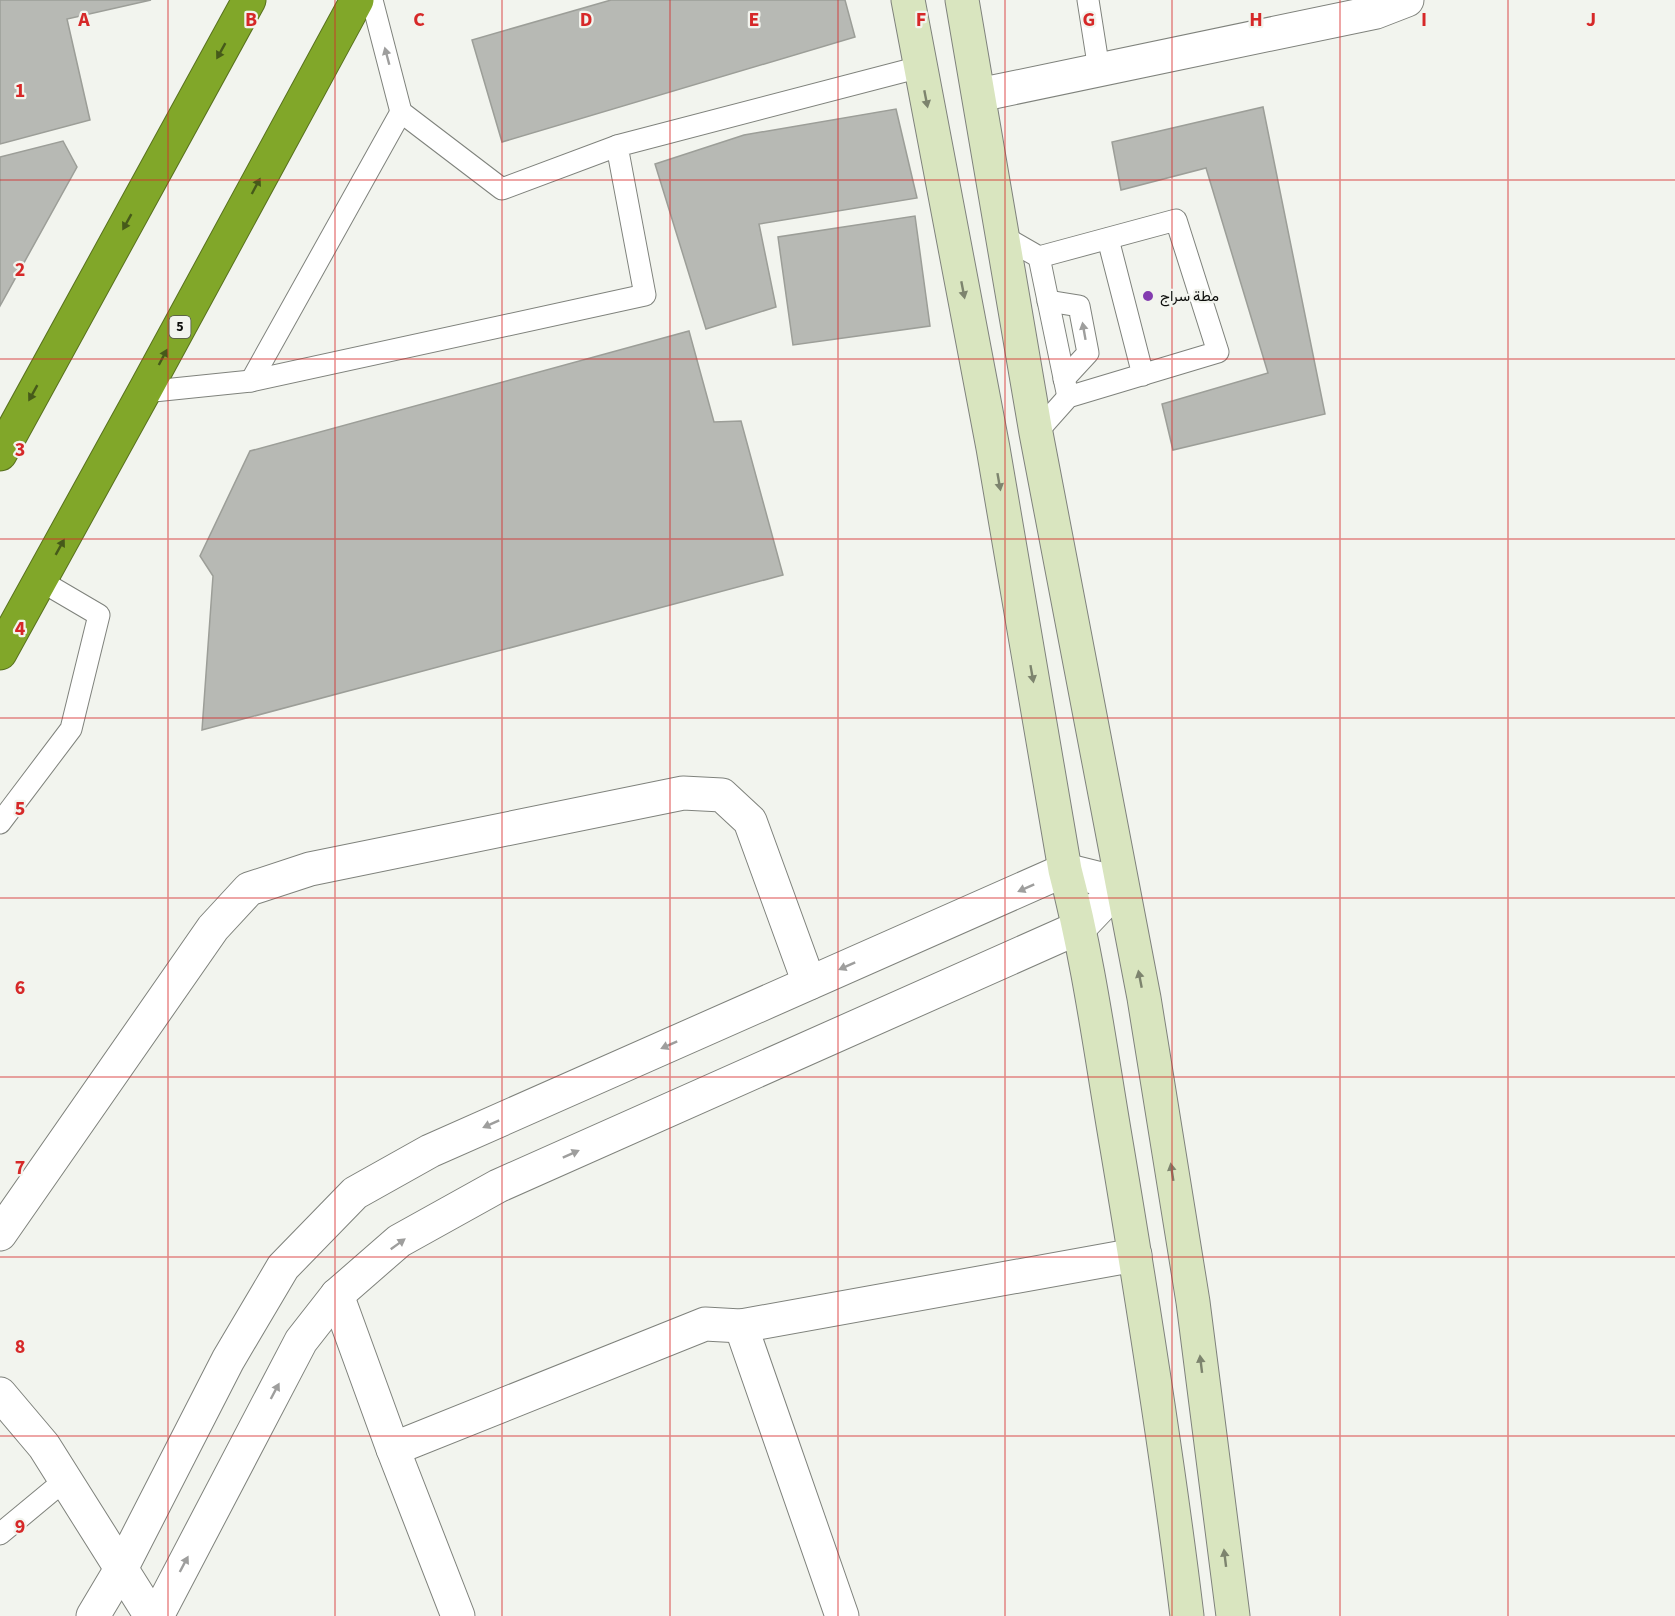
<svg xmlns="http://www.w3.org/2000/svg" width="1675" height="1616" font-family="'Source Sans 3',Vazirmatn,sans-serif">
  <style>
    .building { fill: #b7b9b4; stroke: #9c9e98; stroke-width: 1.5 }
    .lines { fill: none; stroke-linecap: round; stroke-linejoin: round }
    .lane-casing { stroke: #7f827c; stroke-width: 23 }
    .street-casing { stroke: #7f827c; stroke-width: 35 }
    .secondary-casing { stroke: #7f827c; stroke-width: 35 }
    .highway-casing { stroke: #58711e; stroke-width: 35 }
    .lane { stroke: #fff; stroke-width: 21 }
    .street { stroke: #fff; stroke-width: 33 }
    .secondary { stroke: #d9e5bf; stroke-width: 33 }
    .highway { stroke: #81a729; stroke-width: 33 }
    .oneway { fill: #465a1a }
    .oneway2 { fill: #9e9e9d }
    .oneway3 { fill: #7d846e }
    .grid { fill: none; stroke: #d62828; stroke-width: 1.5; stroke-opacity: 0.55 }
    .poi-dot { fill: #833caf; stroke: #f2f4ee; stroke-width: 2 }
    .labels { text-anchor: middle; dominant-baseline: central; stroke-width: 4.5; stroke-linejoin: round; paint-order: stroke }
    .shield { fill: #f2f4ee; stroke: #51524f; stroke-width: 1.5 }
    .shield-label { font-size: 14px; font-weight: bold; fill: #0c0d0b }
    .poi-label { font-size: 15px; fill: #0c0d0b; stroke: #f2f4ee; text-anchor: start }
    .grid-label { font-size: 20px; text-anchor: middle; font-weight: bold; fill: #d62828; stroke: #f2f4ee; stroke-width: 4.5; stroke-linejoin: round; paint-order: stroke }
  </style>
  <rect width="100%" height="100%" fill="#f2f4ee"/>
  <g class="building">
    <path d="M0 0H151L67 19 90 120 0 144Z"/>
    <path d="M611 0H845L855 37 502 142 472 40Z"/>
    <path d="M1263 107 1325 414 1173 450 1162 404 1268 373 1206 168 1121 190 1112 142Z"/>
    <path d="M896 109 917 198 759 224 776 307 706 329 655 164 744 135Z"/>
    <path d="M63 141 77 167 0 306V157Z"/>
    <path d="M915 216 930 326 793 345 778 237Z"/>
    <path d="M689 331 714 422 741 421 783 575 202 730 213 576 200 556 250 451Z"/>
  </g>
  <g class="lines">
    <defs>
      <g id="lane">
        <path d="M372 0 401 112 502 189 617 146"/>
        <path d="M1088 0 1099 70"/>
        <path d="M1004 237 1039 257 1176 220 1218 352 1068 397 1036 433"/>
        <path d="M1108 239 1143 375"/>
        <path d="M1039 257 1068 397"/>
        <path d="M1048 301 1079 306 1088 353 1064 379"/>
        <path d="M251 381 401 112"/>
        <path d="M144 392 251 381 645 295 617 146 920 67"/>
        <path d="M0 823 71 729 99 615 41 581"/>
        <path d="M0 1534 65 1480"/>
      </g>
      <g id="street">
        <path d="M979 95 1376 12 1407 0"/>
        <path d="M0 1234 213 928 249 889 310 869 683 793 722 795 750 821 809 983"/>
        <path d="M337 1295 393 1449 458 1616"/>
        <path d="M741 1326 842 1616"/>
        <path d="M0 1394 44 1446 151 1616"/>
        <path d="M393 1449 705 1324 741 1326 1135 1255"/>
        <path d="M93 1616 121 1569 228 1360 283 1267 355 1193 430 1151 1065 870 1121 884 1080 927 498 1186 399 1241 337 1295 301 1341 157 1616"/>
      </g>
      <g id="secondary">
        <path d="M908 0 993 448 1065 870C1089 961 1101 1055 1117 1148 1143 1303 1168 1459 1187 1616"/>
        <path d="M962 0 1036 433 1144 998 1193 1302 1233 1616"/>
      </g>
      <g id="highway">
        <path d="M0 454 249 0"/>
        <path d="M0 653 144 392 357 0"/>
      </g>
    </defs>
    <use href="#lane" class="lane-casing"/>
    <use href="#street" class="street-casing"/>
    <use href="#secondary" class="secondary-casing"/>
    <use href="#highway" class="highway-casing"/>
    <use href="#lane" class="lane"/>
    <use href="#street" class="street"/>
    <use href="#secondary" class="secondary"/>
    <use href="#highway" class="highway"/>
  </g>
  <defs><path id="oneway-solid" d="M-6-.8H1V-3.2L6.5 0L1 3.2V.8H-6Z" transform="scale(1.5)"/></defs>
  <g class="oneway">
    <use href="#oneway-solid" transform="translate(221 51) rotate(119)"/>
    <use href="#oneway-solid" transform="translate(256 186) rotate(-62)"/>
    <use href="#oneway-solid" transform="translate(127 222) rotate(119)"/>
    <use href="#oneway-solid" transform="translate(163 357) rotate(-62)"/>
    <use href="#oneway-solid" transform="translate(33 393) rotate(119)"/>
    <use href="#oneway-solid" transform="translate(60 547) rotate(-61)"/>
  </g>
  <g class="oneway2">
    <use href="#oneway-solid" transform="translate(387 56) rotate(-105)"/>
    <use href="#oneway-solid" transform="translate(1084 331) rotate(-100)"/>
    <use href="#oneway-solid" transform="translate(1026 888) rotate(156)"/>
    <use href="#oneway-solid" transform="translate(847 966) rotate(156)"/>
    <use href="#oneway-solid" transform="translate(669 1045) rotate(156)"/>
    <use href="#oneway-solid" transform="translate(491 1124) rotate(156)"/>
    <use href="#oneway-solid" transform="translate(571 1154) rotate(-24)"/>
    <use href="#oneway-solid" transform="translate(398 1244) rotate(-36)"/>
    <use href="#oneway-solid" transform="translate(275 1391) rotate(-62)"/>
    <use href="#oneway-solid" transform="translate(184 1564) rotate(-62)"/>
  </g>
  <g class="oneway3">
    <use href="#oneway-solid" transform="translate(926 99) rotate(79)"/>
    <use href="#oneway-solid" transform="translate(963 290) rotate(79)"/>
    <use href="#oneway-solid" transform="translate(999 482) rotate(80)"/>
    <use href="#oneway-solid" transform="translate(1032 674) rotate(80)"/>
    <use href="#oneway-solid" transform="translate(1140 979) rotate(-101)"/>
    <use href="#oneway-solid" transform="translate(1172 1172) rotate(-99)"/>
    <use href="#oneway-solid" transform="translate(1201 1364) rotate(-97)"/>
    <use href="#oneway-solid" transform="translate(1225 1558) rotate(-97)"/>
  </g>
  <path class="grid" d="M168 0V1616M335 0V1616M502 0V1616M670 0V1616M838 0V1616M1005 0V1616M1172 0V1616M1340 0V1616M1508 0V1616M0 180H1675M0 359H1675M0 539H1675M0 718H1675M0 898H1675M0 1077H1675M0 1257H1675M0 1436H1675"/>
  <circle class="poi-dot" cx="1148" cy="296" r="6"/>
  <g class="labels">
    <rect class="shield" x="169.5" y="316" width="21" height="22" rx="4.5"/>
    <g class="shield-label">
      <text x="180" y="327">5</text>
    </g>
    <g class="poi-label">
      <text x="1160" y="296">مطة سراج</text>
    </g>
  </g>
  <g class="grid-label">
    <text x="84" y="26">A</text>
    <text x="251" y="26">B</text>
    <text x="419" y="26">C</text>
    <text x="586" y="26">D</text>
    <text x="754" y="26">E</text>
    <text x="921" y="26">F</text>
    <text x="1089" y="26">G</text>
    <text x="1256" y="26">H</text>
    <text x="1424" y="26">I</text>
    <text x="1591" y="26">J</text>
    <text x="20" y="97">1</text>
    <text x="20" y="276">2</text>
    <text x="20" y="456">3</text>
    <text x="20" y="635">4</text>
    <text x="20" y="815">5</text>
    <text x="20" y="994">6</text>
    <text x="20" y="1174">7</text>
    <text x="20" y="1353">8</text>
    <text x="20" y="1533">9</text>
  </g>
</svg>
